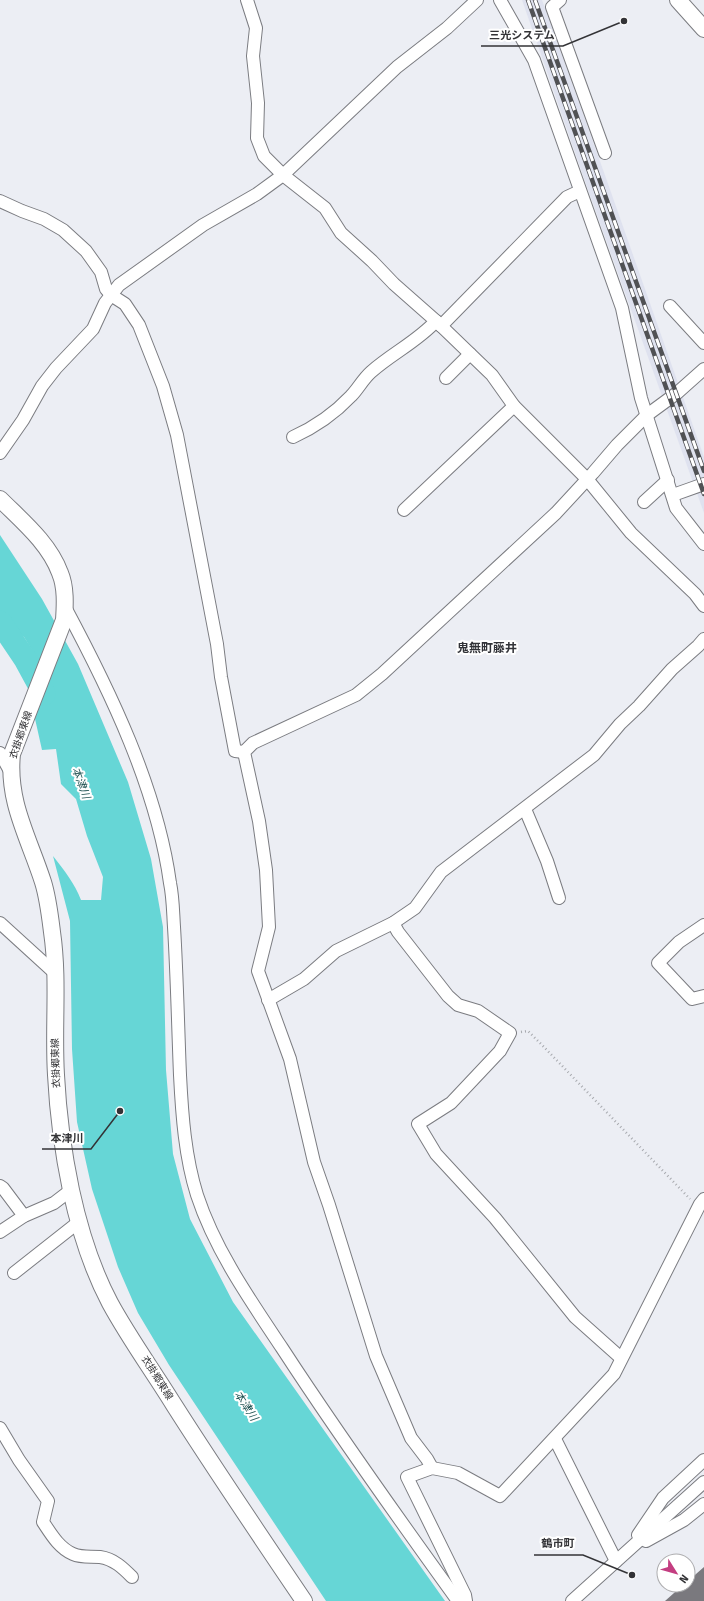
<svg xmlns="http://www.w3.org/2000/svg" width="704" height="1601" font-family="'Fira Sans','Noto Sans JP',sans-serif">
  <style>
    .built { fill: #dfe2ef }
    .water { fill: #66d6d6 }
    .lines { fill: none; stroke-linecap: round; stroke-linejoin: round }
    .river { stroke: #66d6d6; stroke-width: 23 }
    .building { fill: #7a797e }
    .minor-casing { stroke: #7b7c81; stroke-width: 14 }
    .major-casing { stroke: #7b7c81; stroke-width: 18 }
    .path { stroke: #a8aaaf; stroke-width: 2.5; stroke-dasharray: 1 3; stroke-linecap: butt }
    .minor { stroke: #fff; stroke-width: 12 }
    .major { stroke: #fff; stroke-width: 16 }
    .rail-casing { stroke: #505154; stroke-width: 4.5 }
    .rail { stroke: #fff; stroke-width: 3; stroke-dasharray: 9; stroke-linecap: butt }
    .labels { text-anchor: middle; dominant-baseline: central; stroke-width: 4; stroke-linejoin: round; paint-order: stroke }
    .street-label { font-size: 10px; fill: #333336; stroke: #fff }
    .water-label { font-size: 11px; font-style: italic; fill: #245555; stroke: #fff }
    .quarter-label { font-size: 12px; font-weight: bold; fill: #323338; stroke: #fff }
    .leader { fill: none; stroke: #333336; stroke-width: 1.5 }
    .callout-dot { fill: #333336; stroke: #fff; stroke-width: 1.5 }
    .callout-label { font-size: 11px; text-anchor: middle; font-weight: bold; fill: #333336; stroke: #fff; stroke-width: 4; stroke-linejoin: round; paint-order: stroke }
  </style>
  <rect width="100%" height="100%" fill="#eceef4"/>
  <path class="built" d="M522 0H542L606 178 704 457V513L587 187Z"/>
  <path class="water" d="M0 535 42 599 78 664 128 782 151 859 163 927 166 1070 173 1154 190 1219 233 1302 445 1601H326L169 1365 138 1313 118 1267 92 1189 77 1122 72 1049 70 921 53 856C64 870 75 884 81 900H101L103 877 87 836 76 799 61 784 56 749 42 750 25 674 35 655 24 637 5 622 0 623Z"/>
  <g class="lines">
    <path class="river" d="M0 622 25 659 44 694"/>
  </g>
  <path class="building" d="M704 1567V1601H665L683 1585H688V1581Z"/>
  <g class="lines">
    <defs>
      <g id="minor">
        <path d="M247 0 256 28 253 56 258 103 257 138 264 156 283 175 325 208 341 233 372 261 394 284 436 321 492 375 514 406 587 479 631 533 695 594 704 606"/>
        <path d="M500 0 534 60 622 308 641 398 676 508 704 544"/>
        <path d="M560 0 552 7 605 153"/>
        <path d="M0 201 22 211 44 219 63 230 86 251 101 272 106 289 111 295 125 304 139 325 163 386 177 435 217 644 221 677 235 751 244 752"/>
        <path d="M670 306 704 343"/>
        <path d="M441 326 567 197 580 191"/>
        <path d="M446 378 470 354"/>
        <path d="M293 437C315 427 335 413 351 396 358 389 363 379 371 372 391 354 418 341 436 321"/>
        <path d="M0 453 23 420 42 386 56 368 93 329 105 303 119 285 203 225 257 194 283 175 397 67 447 28 477 0"/>
        <path d="M673 495 704 484"/>
        <path d="M644 502 668 480"/>
        <path d="M404 510 514 406"/>
        <path d="M65 607C110 691 157 788 170 883 173 897 173 912 174 927 177 976 178 1026 180 1075 182 1115 185 1157 197 1195 215 1250 250 1300 282 1348 338 1434 398 1518 458 1601"/>
        <path d="M0 753 10 771"/>
        <path d="M525 809 547 861 559 898"/>
        <path d="M0 923 56 974"/>
        <path d="M393 923 398 932 448 996 458 1005 478 1011 510 1033 500 1051 451 1103 418 1124 436 1154 495 1218 575 1317 621 1358"/>
        <path d="M704 925 679 942 658 963 692 999 704 996"/>
        <path d="M268 1000 304 979 336 951 393 923 415 908 441 872 594 755 620 724 639 706 672 669 698 646 704 639"/>
        <path d="M0 1186 3 1188 24 1216"/>
        <path d="M0 1232 24 1216 54 1203 71 1190"/>
        <path d="M14 1273 80 1221"/>
        <path d="M0 1428 19 1460 48 1501 43 1522C51 1534 59 1548 73 1554 82 1558 91 1556 100 1557 114 1559 123 1568 132 1577"/>
        <path d="M555 1439 616 1561"/>
        <path d="M432 1468 427 1459 411 1438 376 1356 329 1205 314 1162 290 1059 258 971 269 927 266 870 259 821 244 752 253 743 356 695 382 674 556 513 593 473 617 445 647 415 677 393 704 369"/>
        <path d="M638 1535 663 1498 704 1460"/>
        <path d="M646 1541 684 1520 704 1504"/>
        <path d="M466 1601 465 1595 407 1477 432 1468 458 1473 500 1496 614 1374 700 1204 704 1199"/>
        <path d="M572 1601 704 1482"/>
      </g>
      <g id="major">
        <path d="M678 0 704 29"/>
        <path d="M0 499C22 521 49 543 60 573 66 587 65 605 64 620L12 754C7 802 29 838 43 882 48 898 50 916 52 932 59 980 53 1028 56 1075 58 1114 63 1152 71 1190 79 1227 92 1269 110 1303 129 1338 153 1371 174 1405 216 1471 260 1536 304 1601"/>
      </g>
    </defs>
    <use href="#minor" class="minor-casing"/>
    <use href="#major" class="major-casing"/>
    <path class="path" d="M521 1032 528 1031 543 1046 690 1199"/>
    <use href="#minor" class="minor"/>
    <use href="#major" class="major"/>
    <defs>
      <g id="rail">
        <path d="M528 0 704 494"/>
        <path d="M535 0 704 471"/>
      </g>
    </defs>
    <use href="#rail" class="rail-casing"/>
    <use href="#rail" class="rail"/>
  </g>
  <g class="labels">
    <g class="street-label">
      <text transform="translate(21 735) rotate(-71)">衣掛郷東線</text>
      <text transform="translate(56 1063) rotate(-92)">衣掛郷東線</text>
      <text transform="translate(157 1378) rotate(58)">衣掛郷東線</text>
    </g>
    <g class="water-label">
      <text transform="translate(81 783) rotate(70)">本津川</text>
      <text transform="translate(246 1406) rotate(57)">本津川</text>
    </g>
    <g class="quarter-label">
      <text x="487" y="648">鬼無町藤井</text>
    </g>
  </g>
  <path class="leader" d="M624 21L563 46H481M120 1111L91 1149H42M632 1575L583 1555H534"/>
  <g class="callout-dot">
    <circle cx="624" cy="21" r="4"/>
    <circle cx="120" cy="1111" r="4"/>
    <circle cx="632" cy="1575" r="4"/>
  </g>
  <g class="callout-label">
    <text x="522" y="39">三光システム</text>
    <text x="67" y="1142">本津川</text>
    <text x="558" y="1547">鶴市町</text>
  </g>
  <g transform="translate(676 1573) rotate(127)"><circle r="19" fill="#ffffff" stroke="#adadaf"/>
  <path d="M0-3L7 15L0 10L-7 15Z" fill="#c43e81"/>
  <text y="-6" font-size="11" font-weight="bold" text-anchor="middle" fill="#333336">N</text>
  </g>
</svg>
